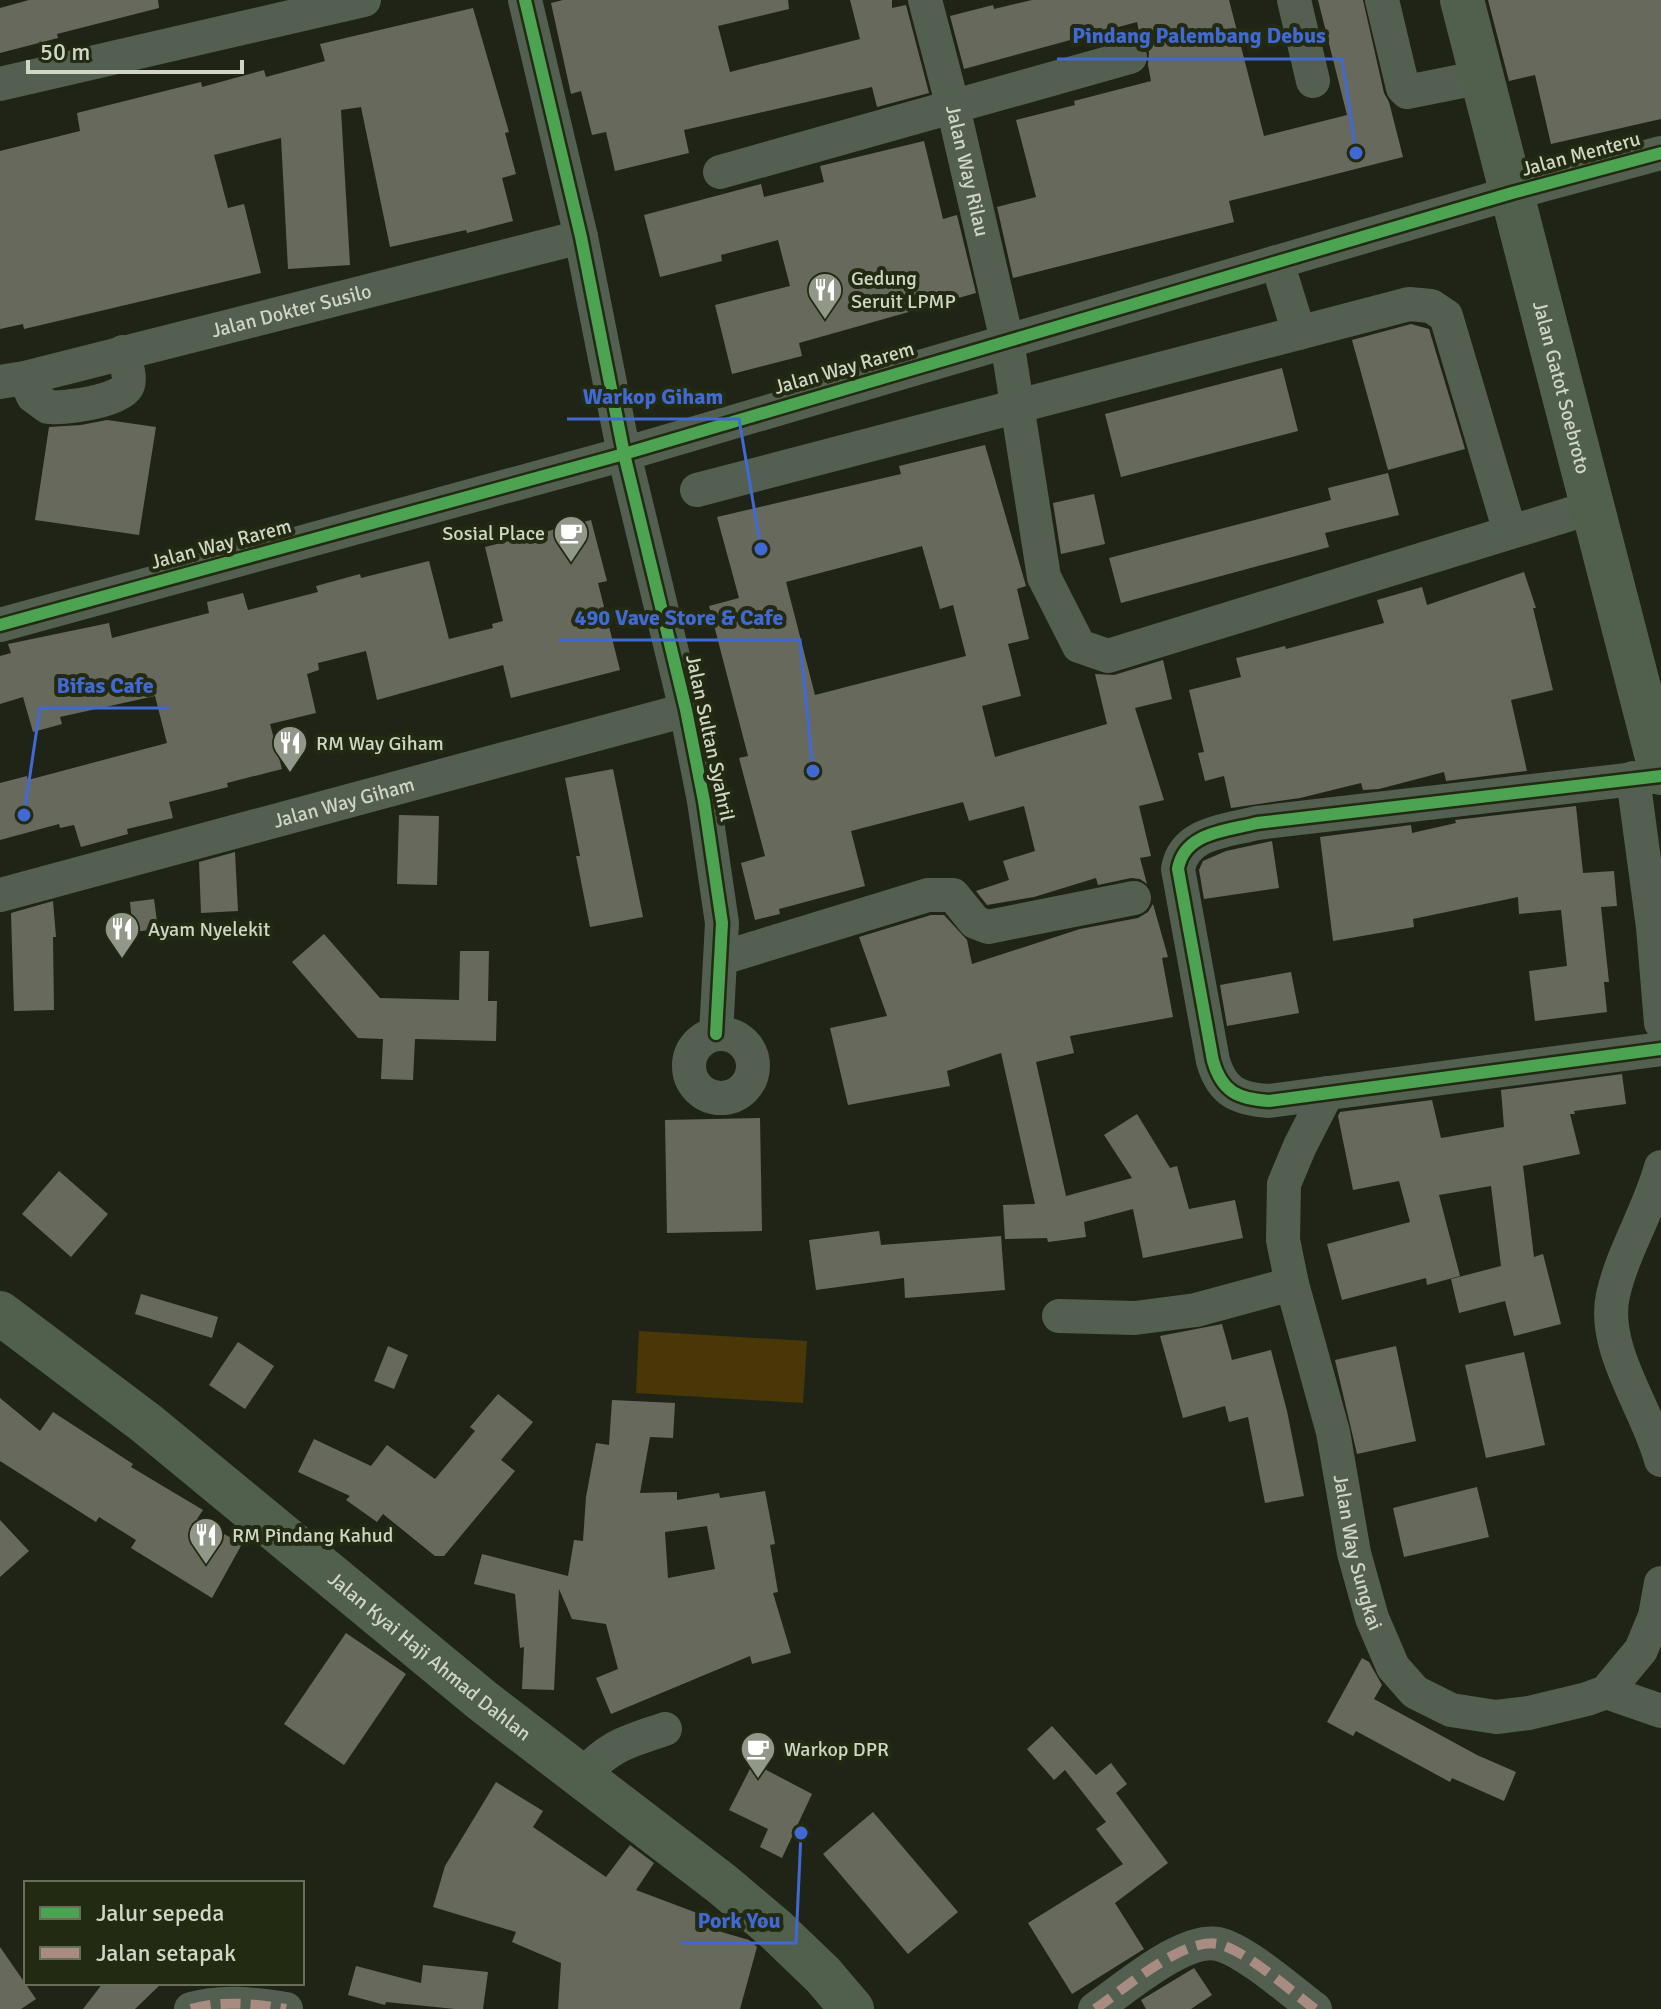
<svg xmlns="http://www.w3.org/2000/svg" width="1661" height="2009" font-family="Signika,sans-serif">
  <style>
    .green { fill: #493708 }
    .building { fill: #68695d; fill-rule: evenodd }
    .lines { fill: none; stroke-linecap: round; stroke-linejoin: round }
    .minor { stroke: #536051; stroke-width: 34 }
    .major { stroke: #51604d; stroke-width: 44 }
    .quiet { stroke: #a88b81; stroke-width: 10; stroke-dasharray: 20 10; stroke-linecap: butt }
    .cycleway-casing { stroke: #222a11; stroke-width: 17 }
    .cycleway { stroke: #4ca352; stroke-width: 12 }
    .labels { text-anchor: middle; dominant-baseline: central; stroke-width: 8; stroke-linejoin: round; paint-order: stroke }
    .street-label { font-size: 20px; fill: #d0d6c6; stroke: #222a11 }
    .poi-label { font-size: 20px; fill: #d0d6c6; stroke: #222a11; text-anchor: start }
    .leader { fill: none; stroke: #4169d4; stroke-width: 3 }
    .callout-dot { fill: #4169d4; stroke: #222a11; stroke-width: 3 }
    .callout-label { font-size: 22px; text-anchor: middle; font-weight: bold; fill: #4169d4; stroke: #222a11; stroke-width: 8; stroke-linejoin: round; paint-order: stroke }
  </style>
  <rect width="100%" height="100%" fill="#202417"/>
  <path class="green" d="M639 1331 807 1341 803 1403 636 1393Z"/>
  <g class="building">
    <path d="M29 0H158L159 8 57 34 58 38 0 53V8Z"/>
    <path d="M563 0H788L789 9 718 26 730 72 860 39 850 0H892V8L906 5 929 93 877 107 872 87 684 130 689 153 615 171 606 132 592 135 581 91 571 94 551 3Z"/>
    <path d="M1032 0H1229L1264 136 1347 115 1318 0H1363L1384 93 1389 102 1403 157 1229 201 1234 222 1013 278 997 207 1036 197 1016 120 1075 105 1074 101 1151 81 1148 65 1149 52 1141 41 1137 22 964 69 950 16 993 5 994 9Z"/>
    <path d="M1488 0H1661V119L1551 144 1535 75 1509 81Z"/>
    <path d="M473 8 509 132 505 133 516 174 502 178 513 221 467 233 466 230 390 247 361 107 341 110 350 265 288 269 281 138 214 155 228 208 244 204 261 273 24 329 23 324 0 329V151L80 131 77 113 201 82 202 87 264 70 266 77 325 61 320 44Z"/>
    <path d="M924 141 943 219 957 215 976 293 799 343 802 356 732 374 715 305 790 286 778 240 721 255 722 261 660 277 644 215 761 184 764 197 824 182 820 166Z"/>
    <path d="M1411 324 1429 329 1465 449 1388 470 1352 340Z"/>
    <path d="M1282 368 1298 431 1121 477 1105 414Z"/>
    <path d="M107 420 156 427 139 535 35 520 49 427 81 425Z"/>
    <path d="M985 445 1026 586 1017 589 1029 639 1008 644 1021 696 982 706 995 757 1107 724 1095 674 1114 675 1163 660 1172 699 1135 708 1164 800 1139 806 1151 856 1140 858 1147 884 1140 879 1131 878 1098 885 1096 878 1034 897 987 905 976 891 1009 880 1003 861 1035 851 1024 806 969 821 963 802 851 831 865 886 779 909 780 914 755 920 741 863 765 856 739 758 748 756 709 606 739 598 717 517 901 474 899 466ZM922 546 940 609 953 605 966 656 815 695 786 582Z"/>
    <path d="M1388 473 1399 515 1325 533 1329 547 1121 603 1109 558 1331 500 1328 488Z"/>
    <path d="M1094 494 1105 544 1061 554 1053 503Z"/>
    <path d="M591 520 607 581 598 583 620 670 511 698 503 665 377 700 366 651 318 663 319 670 307 674 316 713 270 724 282 769 227 783 228 787 169 802 173 818 127 829 128 834 81 847 74 825 60 828 59 824 0 840V783L27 776 28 780 167 743 155 696 60 717 62 724 33 732 23 697 0 704V656L11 653 8 644 109 623 112 638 209 613 207 602 243 593 248 610 318 592 316 586 360 574 361 578 429 561 449 639 493 628 492 624 503 621 485 547Z"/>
    <path d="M1524 572 1536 608H1533L1553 690 1511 700 1527 771 1446 781 1444 772 1379 789 1363 790 1361 783 1300 798 1231 808 1224 776 1205 781 1198 753 1204 752 1189 690 1241 677 1236 658 1285 646 1286 649 1384 623 1377 600 1422 587 1427 605Z"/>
    <path d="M613 769 643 917 590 927 576 856H580L565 778Z"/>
    <path d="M1576 806 1583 873 1614 871 1617 906 1601 907 1609 982H1604L1607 1012 1535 1021 1529 971 1567 966 1561 910 1519 914 1518 897 1413 919 1414 927 1333 941 1320 837 1411 825 1412 833 1456 823 1455 820Z"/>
    <path d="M399 815 439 816 437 885 397 884Z"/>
    <path d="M1272 841 1279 888 1204 899 1199 870 1203 861 1226 851Z"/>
    <path d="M235 852 238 911 201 913 199 862Z"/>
    <path d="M154 899 158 929 133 932 130 902Z"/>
    <path d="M53 901 56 937H53L54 1010 14 1011 11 913Z"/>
    <path d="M1153 904 1168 957 1162 958 1173 1017 1070 1036 1074 1053 1036 1062 1066 1196 1132 1178 1104 1135 1137 1114 1170 1168 1177 1166 1189 1209 1235 1200 1243 1238 1143 1258 1133 1209 1084 1222 1086 1237 1048 1242 1047 1238 1005 1239 1003 1205 1035 1204 1001 1053 947 1071 950 1086 848 1105 830 1028 887 1016 859 937 931 915H944L967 940 972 964 1080 929 1138 918 1148 912Z"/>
    <path d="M324 934 380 998 459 1000 460 951H489L488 1001H497L496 1041 415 1039 413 1080 381 1079 383 1039 358 1038 292 962Z"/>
    <path d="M1291 972 1299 1013 1227 1026 1220 985Z"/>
    <path d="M1622 1074 1626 1104 1574 1111 1575 1114H1570L1580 1154 1523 1166 1534 1257 1543 1254 1561 1324 1514 1336 1505 1301 1459 1313 1451 1279 1501 1266 1491 1186 1439 1195 1460 1276 1427 1285 1426 1278 1342 1300 1327 1244 1410 1222 1399 1181 1353 1190 1338 1116 1340 1112 1432 1100 1441 1138 1504 1127 1501 1090Z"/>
    <path d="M760 1118 762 1231 667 1233 665 1120Z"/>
    <path d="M59 1171 108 1214 71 1257 22 1214Z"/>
    <path d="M879 1231 881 1245 1001 1236 1005 1290 905 1298 904 1278 816 1290 809 1240Z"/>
    <path d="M141 1294 218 1317 212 1338 135 1314Z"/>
    <path d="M1222 1324 1232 1360 1271 1350 1287 1411 1304 1496 1265 1503 1248 1417 1229 1422 1225 1406 1183 1418 1160 1336Z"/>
    <path d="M238 1342 274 1366 245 1409 209 1385Z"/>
    <path d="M388 1346 408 1355 394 1389 374 1381Z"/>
    <path d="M1396 1346 1416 1441 1357 1454 1335 1360Z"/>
    <path d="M1524 1352 1545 1445 1486 1458 1465 1365Z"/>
    <path d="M498 1394 533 1422 501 1460 515 1471 444 1556H435L383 1514 377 1522 346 1500 350 1496 298 1472 314 1439 371 1466 387 1445 435 1479 475 1431 470 1427Z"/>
    <path d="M0 1398 40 1431 53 1412 133 1464 131 1467 203 1510 197 1519 242 1544 212 1598 131 1548 136 1540 99 1517 96 1522 0 1461Z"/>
    <path d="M612 1400 675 1403 673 1438 650 1437 640 1493 677 1492V1500L719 1493 720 1498 765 1491 775 1544 770 1545 778 1592 773 1593 791 1653 752 1664 750 1656 611 1714 596 1678 618 1669 606 1624 572 1619 559 1589 554 1690 522 1689 524 1647 520 1648 515 1594 474 1584 482 1554 568 1576 574 1540 583 1541 586 1497 596 1443 609 1445ZM707 1526 715 1569 668 1578 665 1532Z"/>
    <path d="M1477 1487 1489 1537 1404 1557 1393 1508Z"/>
    <path d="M0 1520 29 1551 0 1577Z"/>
    <path d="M346 1633 406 1674 344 1765 284 1724Z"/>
    <path d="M1362 1658 1369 1662 1382 1685 1374 1699 1477 1755 1516 1772 1504 1801 1452 1778 1450 1782 1356 1731 1353 1736 1327 1722Z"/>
    <path d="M1052 1726 1096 1775 1111 1763 1127 1784 1116 1793 1168 1863 1115 1903 1144 1949 1072 1994 1028 1923 1123 1864 1096 1829 1106 1822 1065 1770 1054 1780 1027 1749Z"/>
    <path d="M753 1763 812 1794 782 1858 760 1847 768 1829 729 1810Z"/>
    <path d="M496 1782 543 1811 533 1827 606 1877 630 1845 654 1863 636 1890 705 1916 701 1926 749 1940 757 1947 740 2009H558L561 1963 512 1942 516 1932 433 1907 445 1866Z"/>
    <path d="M873 1812 958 1912 908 1954 823 1854Z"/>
    <path d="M0 1947 36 1999 21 2009H0Z"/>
    <path d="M423 1965 488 1972 483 2009H455L386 2002 385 2005 348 1995 356 1966 421 1983Z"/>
    <path d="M1194 1968 1212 1995 1191 2009H1146L1141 2000Z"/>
    <path d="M103 1983H162L135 2009H83Z"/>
  </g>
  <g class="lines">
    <g class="minor">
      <path d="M525 0 581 237 624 454 686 710 704 801 722 923 716 1034"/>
      <path id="s1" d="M925 0 953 107 1007 341 1044 577 1079 646 1108 656 1593 507"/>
      <path d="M1294 0 1313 81"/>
      <path d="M1382 0 1403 88 1407 92 1482 77"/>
      <path d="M0 84 364 0"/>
      <path d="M720 172 1130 57"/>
      <path d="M1277 262 1299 333"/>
      <path d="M25 378 33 396 48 407C64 409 123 401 128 385 131 375 125 362 123 352"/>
      <path id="s2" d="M0 382 25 378 581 237"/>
      <path d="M697 490 1409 304 1431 306 1446 316 1510 532"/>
      <path d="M0 625 624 454 1512 193 1661 153"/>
      <path d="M1661 776 1257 823C1227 831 1184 832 1178 869L1213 1061C1222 1092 1238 1099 1269 1101L1661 1049"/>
      <path d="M1633 778 1653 927 1661 1023"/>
      <path id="s3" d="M0 895 686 710"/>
      <path d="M722 958 928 895H953L975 922 988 927 1134 898"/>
      <circle cx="721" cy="1066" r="32"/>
      <path id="s4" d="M1327 1093 1300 1146 1284 1184 1283 1240 1292 1284 1333 1432 1354 1553 1372 1618 1393 1667 1415 1692 1451 1710 1496 1717 1529 1713 1587 1699 1606 1692 1641 1650 1655 1616 1661 1583"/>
      <path d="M1661 1167C1649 1211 1623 1251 1613 1295 1601 1349 1648 1409 1661 1460"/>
      <path d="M1059 1316 1135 1318 1196 1310 1292 1284"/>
      <path d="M1606 1692 1661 1711"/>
      <path d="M582 1776C610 1745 627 1742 665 1729"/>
      <path d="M191 2009C222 2000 255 2004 286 2009"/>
      <path d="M1095 2009C1123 1990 1183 1937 1218 1944 1245 1950 1292 1992 1315 2009"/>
    </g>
    <g class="major">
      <path id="s5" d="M1462 0 1661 773"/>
      <path id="s6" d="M0 1313 146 1423 483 1701 722 1884 774 1928 823 1975 852 2009"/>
    </g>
    <g class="quiet">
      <path d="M191 2009C222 2000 255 2004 286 2009"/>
      <path d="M1095 2009C1123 1990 1183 1937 1218 1944 1245 1950 1292 1992 1315 2009"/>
    </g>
    <defs>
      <g id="cycleway">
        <path d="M525 0 581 237 624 454 686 710 704 801 722 923 716 1034"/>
        <path d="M0 625 624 454 1512 193 1661 153"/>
        <path d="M1661 776 1257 823C1227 831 1184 832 1178 869L1213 1061C1222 1092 1238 1099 1269 1101L1661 1049"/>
      </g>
    </defs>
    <use href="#cycleway" class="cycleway-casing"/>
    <use href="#cycleway" class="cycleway"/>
  </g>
  <defs>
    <symbol id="restaurant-pin" viewBox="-11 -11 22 30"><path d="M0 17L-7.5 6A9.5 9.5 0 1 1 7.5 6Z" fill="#929889" stroke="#222a11"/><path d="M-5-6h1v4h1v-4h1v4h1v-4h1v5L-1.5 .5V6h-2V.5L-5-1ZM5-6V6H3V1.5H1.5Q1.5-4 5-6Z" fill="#fff"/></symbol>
    <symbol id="cafe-pin" viewBox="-11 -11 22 30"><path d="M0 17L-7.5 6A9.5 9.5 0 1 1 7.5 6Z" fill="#929889" stroke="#222a11"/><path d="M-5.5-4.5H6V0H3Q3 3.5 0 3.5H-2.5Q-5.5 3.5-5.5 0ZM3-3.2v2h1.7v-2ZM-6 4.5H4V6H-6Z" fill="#fff"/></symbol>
  </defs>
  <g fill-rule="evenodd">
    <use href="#restaurant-pin" x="805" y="270" width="40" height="54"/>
    <use href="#cafe-pin" x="551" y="513" width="40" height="54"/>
    <use href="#restaurant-pin" x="270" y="723" width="40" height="54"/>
    <use href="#restaurant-pin" x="102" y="909" width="40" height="54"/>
    <use href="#restaurant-pin" x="186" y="1515" width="40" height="54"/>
    <use href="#cafe-pin" x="738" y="1729" width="40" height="54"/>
  </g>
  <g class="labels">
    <g class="street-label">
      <text transform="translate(1581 154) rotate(-15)">Jalan Menteru</text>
      <text stroke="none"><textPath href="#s1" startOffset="176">Jalan Way Rilau</textPath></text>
      <text stroke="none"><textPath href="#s2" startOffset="300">Jalan Dokter Susilo</textPath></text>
      <text transform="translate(844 368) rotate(-16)">Jalan Way Rarem</text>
      <text stroke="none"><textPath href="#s5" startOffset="400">Jalan Gatot Soebroto</textPath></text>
      <text transform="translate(221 544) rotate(-15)">Jalan Way Rarem</text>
      <text transform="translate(710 738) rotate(78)">Jalan Sultan Syahril</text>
      <text stroke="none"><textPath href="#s3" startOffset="356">Jalan Way Giham</textPath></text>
      <text stroke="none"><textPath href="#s4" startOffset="478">Jalan Way Sungkai</textPath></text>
      <text stroke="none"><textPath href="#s6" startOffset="550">Jalan Kyai Haji Ahmad Dahlan</textPath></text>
    </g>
    <g class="poi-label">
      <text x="851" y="278">Gedung<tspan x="851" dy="23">Seruit LPMP</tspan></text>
      <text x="545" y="533" text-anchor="end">Sosial Place</text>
      <text x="316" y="743">RM Way Giham</text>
      <text x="148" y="929">Ayam Nyelekit</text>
      <text x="232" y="1535">RM Pindang Kahud</text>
      <text x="784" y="1749">Warkop DPR</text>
    </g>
  </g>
  <path class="leader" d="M1356 153L1342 59H1057M761 549L739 419H567M813 771L800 640H559M24 815L40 708H169M801 1833L796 1943H681"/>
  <g class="callout-dot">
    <circle cx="1356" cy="153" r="8"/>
    <circle cx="761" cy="549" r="8"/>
    <circle cx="813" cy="771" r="8"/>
    <circle cx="24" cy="815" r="8"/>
    <circle cx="801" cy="1833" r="8"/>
  </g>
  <g class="callout-label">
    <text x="1199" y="43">Pindang Palembang Debus</text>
    <text x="653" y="404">Warkop Giham</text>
    <text x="679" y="625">490 Vave Store &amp; Cafe</text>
    <text x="105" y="693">Bifas Cafe</text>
    <text x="739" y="1928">Pork You</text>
  </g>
  <rect x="24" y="1881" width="280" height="104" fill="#222a11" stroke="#686f59" stroke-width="2"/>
  <rect x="40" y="1907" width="40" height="12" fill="#4ca352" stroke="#686f59" stroke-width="2"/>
  <text x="96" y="1921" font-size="24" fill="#d0d6c6">Jalur sepeda</text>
  <rect x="40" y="1947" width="40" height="12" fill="#a88b81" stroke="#686f59" stroke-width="2"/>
  <text x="96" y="1961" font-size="24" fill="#d0d6c6">Jalan setapak</text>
  <path d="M28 60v12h214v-12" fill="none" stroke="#d0d6c6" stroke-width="4"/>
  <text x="40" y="60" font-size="24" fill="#d0d6c6" stroke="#222a11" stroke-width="6" paint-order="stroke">50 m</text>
</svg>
